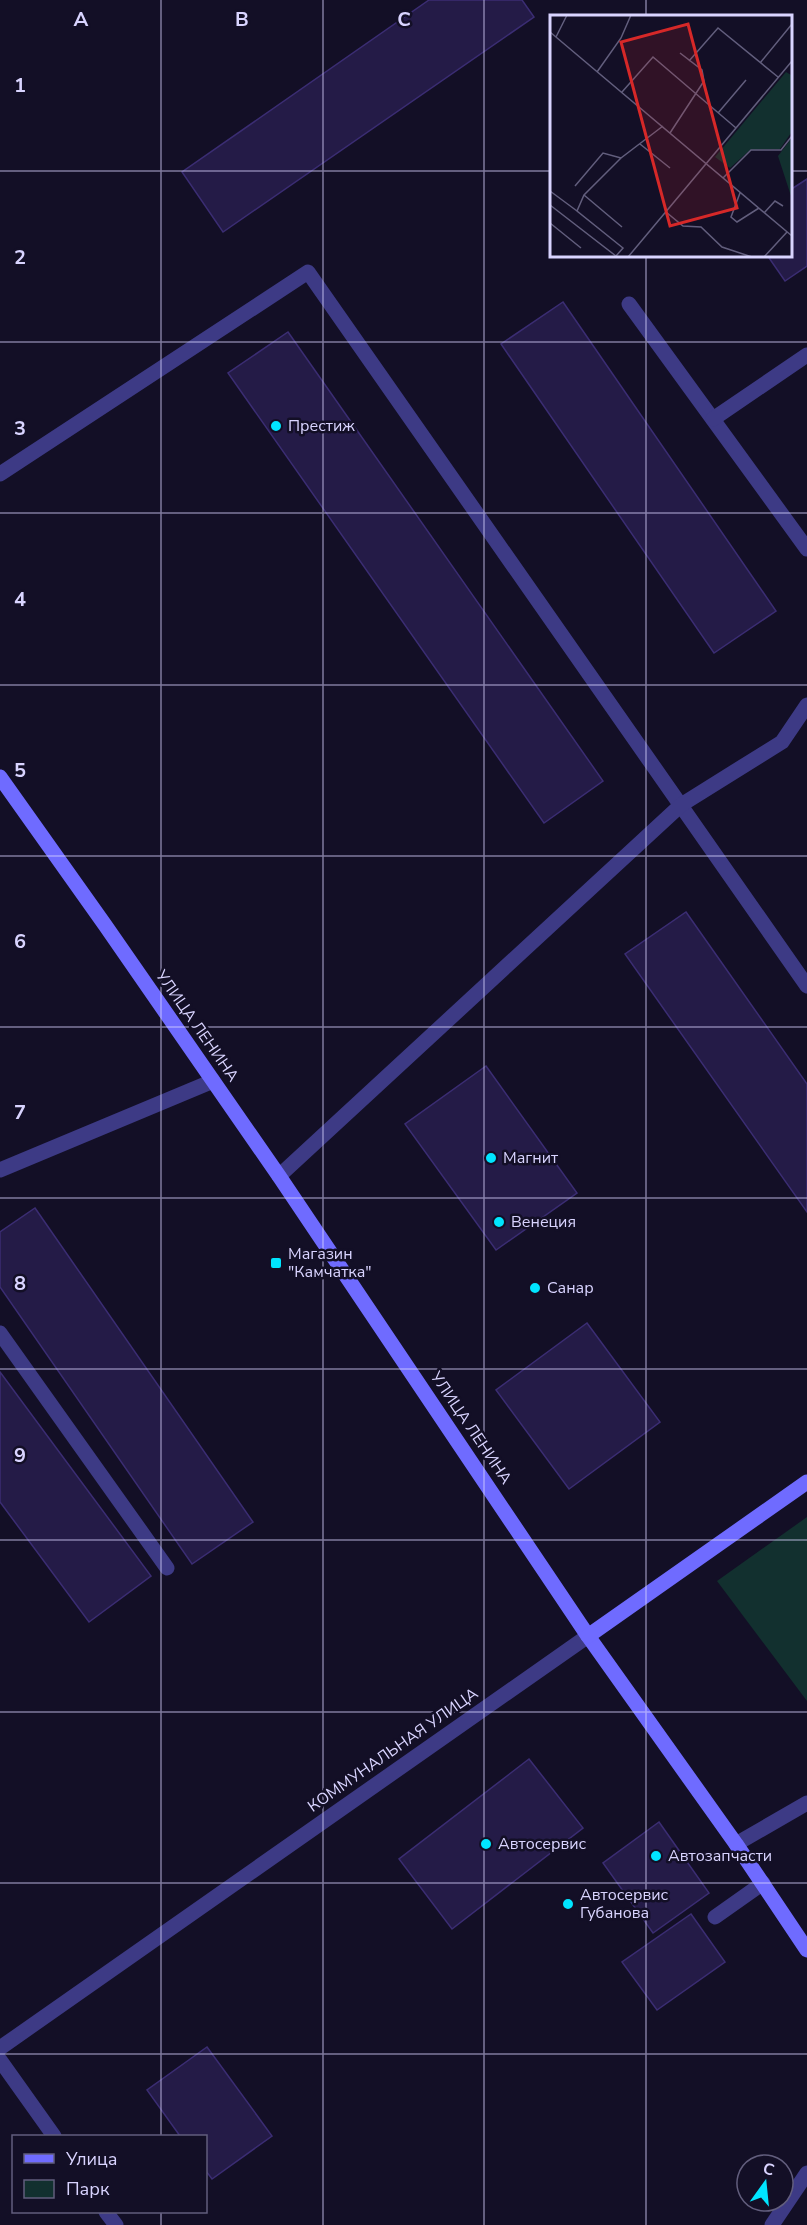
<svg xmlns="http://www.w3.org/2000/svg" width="807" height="2225" font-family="'Nunito Sans',sans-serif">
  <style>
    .green { fill: #12302f }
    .building { fill: #241b47; stroke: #3b2d73; stroke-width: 1.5 }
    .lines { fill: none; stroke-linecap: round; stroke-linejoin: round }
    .lane { stroke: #3d3a85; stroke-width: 15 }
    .street { stroke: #3d3a85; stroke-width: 15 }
    .secondary { stroke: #6f6bff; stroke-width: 15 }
    .grid { fill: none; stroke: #d9d4ff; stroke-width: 1.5; stroke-opacity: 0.55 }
    .poi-dot { fill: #00e5ff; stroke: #130f26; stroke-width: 2 }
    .labels { text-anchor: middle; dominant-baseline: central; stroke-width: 5; stroke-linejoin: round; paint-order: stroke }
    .poi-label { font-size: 16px; fill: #d9d4ff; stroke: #130f26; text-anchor: start }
    .street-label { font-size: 16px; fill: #d9d4ff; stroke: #130f26 }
    .inset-road { fill: none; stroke: #625e7d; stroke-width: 1.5 }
    .view { fill: #d62828; fill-opacity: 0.15; stroke: #d62828; stroke-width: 3 }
    .inset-edge { fill: none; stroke: #d9d4ff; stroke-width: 3 }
    .grid-label { font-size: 20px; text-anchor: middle; font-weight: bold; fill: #d9d4ff; stroke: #130f26; stroke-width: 5; stroke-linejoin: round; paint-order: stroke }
  </style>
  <rect width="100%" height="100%" fill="#130f26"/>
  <path class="green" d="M807 1517V1701L717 1581Z"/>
  <g class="building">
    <path d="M429 0H522L534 17 223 232 182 172Z"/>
    <path d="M807 179V266L785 281 767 255H790V190Z"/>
    <path d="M563 302 776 611 714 653 501 344Z"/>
    <path d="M288 332 603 781 544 823 228 373Z"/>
    <path d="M686 912 807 1084V1212L625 954Z"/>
    <path d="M486 1066 577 1193 496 1250 405 1124Z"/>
    <path d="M35 1208 253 1522 192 1564 0 1287V1232Z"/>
    <path d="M587 1323 660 1422 569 1489 496 1390Z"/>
    <path d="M0 1372 151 1576 89 1622 0 1502Z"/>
    <path d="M529 1759 583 1828 452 1929 399 1859Z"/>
    <path d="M659 1822 709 1893 653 1933 603 1863Z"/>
    <path d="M691 1914 725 1962 657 2010 622 1962Z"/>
    <path d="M207 2047 272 2136 212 2179 206 2171V2136H180L147 2090Z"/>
  </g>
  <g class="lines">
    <g class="lane">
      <path d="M629 304 807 549"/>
      <path d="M713 419 807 355"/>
      <path d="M0 474 308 272 807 986"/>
      <path d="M0 1170 213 1081"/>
      <path d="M279 1176 681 805 782 742 807 705"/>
      <path d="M0 1333 167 1568"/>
      <path d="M736 1844 807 1803"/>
      <path d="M715 1917 763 1883"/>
      <path d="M0 2060 54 2136"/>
      <path d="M106 2212 116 2225"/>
      <path d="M772 2225 807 2173"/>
    </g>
    <path class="street" d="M0 2048 588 1636"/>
    <g class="secondary">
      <path d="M0 777 105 925 279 1176 588 1636 736 1844 807 1950"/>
      <path d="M588 1636 807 1482"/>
    </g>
  </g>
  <path class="grid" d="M161 0V2136M323 0V2225M484 0V2225M646 0V16M0 171H552M790 171H807M646 255V2225M0 342H807M0 513H807M0 685H807M0 856H807M0 1027H807M0 1198H807M0 1369H807M0 1540H807M0 1712H807M0 1883H807M0 2054H807M161 2212V2225"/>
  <g class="poi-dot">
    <circle cx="276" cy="426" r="6"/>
    <circle cx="491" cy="1158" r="6"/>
    <circle cx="499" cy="1222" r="6"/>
    <rect x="270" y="1257" width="12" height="12" rx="3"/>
    <circle cx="535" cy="1288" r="6"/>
    <circle cx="486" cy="1844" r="6"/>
    <circle cx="656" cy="1856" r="6"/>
    <circle cx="568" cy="1904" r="6"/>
  </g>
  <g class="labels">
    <g class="poi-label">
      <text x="288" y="426">Престиж</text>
      <text x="503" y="1158">Магнит</text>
      <text x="511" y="1222">Венеция</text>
      <text x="288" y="1254">Магазин<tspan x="288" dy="18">"Камчатка"</tspan></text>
      <text x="547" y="1288">Санар</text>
      <text x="498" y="1844">Автосервис</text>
      <text x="668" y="1856">Автозапчасти</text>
      <text x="580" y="1895">Автосервис<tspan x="580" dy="18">Губанова</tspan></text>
    </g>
    <g class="street-label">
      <text transform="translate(197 1026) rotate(55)">УЛИЦА ЛЕНИНА</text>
      <text transform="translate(471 1428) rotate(56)">УЛИЦА ЛЕНИНА</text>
      <text transform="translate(393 1750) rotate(-35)">КОММУНАЛЬНАЯ УЛИЦА</text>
    </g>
  </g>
  <g transform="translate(550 15)">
    <rect width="242" height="242" fill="#130f26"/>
    <path d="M236 57 241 60V118L230 134 200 135 180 153 165 142ZM241 124V181L228 141Z" fill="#12302f"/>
    <path class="inset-road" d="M0 17 242 221M6 22 17 0M139 46 168 13 228 62M210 48 242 9M47 57 71 23 81 0M72 77 103 42 186 113M168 98 196 65M120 118 154 66 152 55 130 38M90 129 120 153M173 163 201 135H231L242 121M25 171 53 138 71 143M0 176 27 196M190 178 181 202 187 207 209 193M34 180 72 212M0 190 66 241 73 233 27 196 34 180 71 143 113 111M116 197 133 211 151 212 172 232 202 242M214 198 225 186 233 191M0 208 31 233M78 242 242 46M214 242 237 217"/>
    <path class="view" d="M138 9 187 193 120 211 71 27Z"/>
    <rect width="242" height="242" class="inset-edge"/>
  </g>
  <g class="grid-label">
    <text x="81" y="26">A</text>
    <text x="242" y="26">B</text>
    <text x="404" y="26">C</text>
    <text x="20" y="92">1</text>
    <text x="20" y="264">2</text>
    <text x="20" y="435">3</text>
    <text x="20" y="606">4</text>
    <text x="20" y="777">5</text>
    <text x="20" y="948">6</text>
    <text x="20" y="1119">7</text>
    <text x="20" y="1290">8</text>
    <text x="20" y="1462">9</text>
  </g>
  <rect x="12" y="2135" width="195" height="78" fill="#130f26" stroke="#625e7d" stroke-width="1.5"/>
  <rect x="24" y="2154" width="30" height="9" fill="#6f6bff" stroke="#625e7d" stroke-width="1.5"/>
  <text x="66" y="2165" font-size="18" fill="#d9d4ff">Улица</text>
  <rect x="24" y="2180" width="30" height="18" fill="#12302f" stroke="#625e7d" stroke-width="1.5"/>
  <text x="66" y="2195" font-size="18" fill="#d9d4ff">Парк</text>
  <g transform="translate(765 2183) rotate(15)"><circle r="28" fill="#130f26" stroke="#625e7d" stroke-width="1.5"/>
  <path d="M0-4.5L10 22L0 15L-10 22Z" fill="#00e5ff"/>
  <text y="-9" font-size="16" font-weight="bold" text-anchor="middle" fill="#d9d4ff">С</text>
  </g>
</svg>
